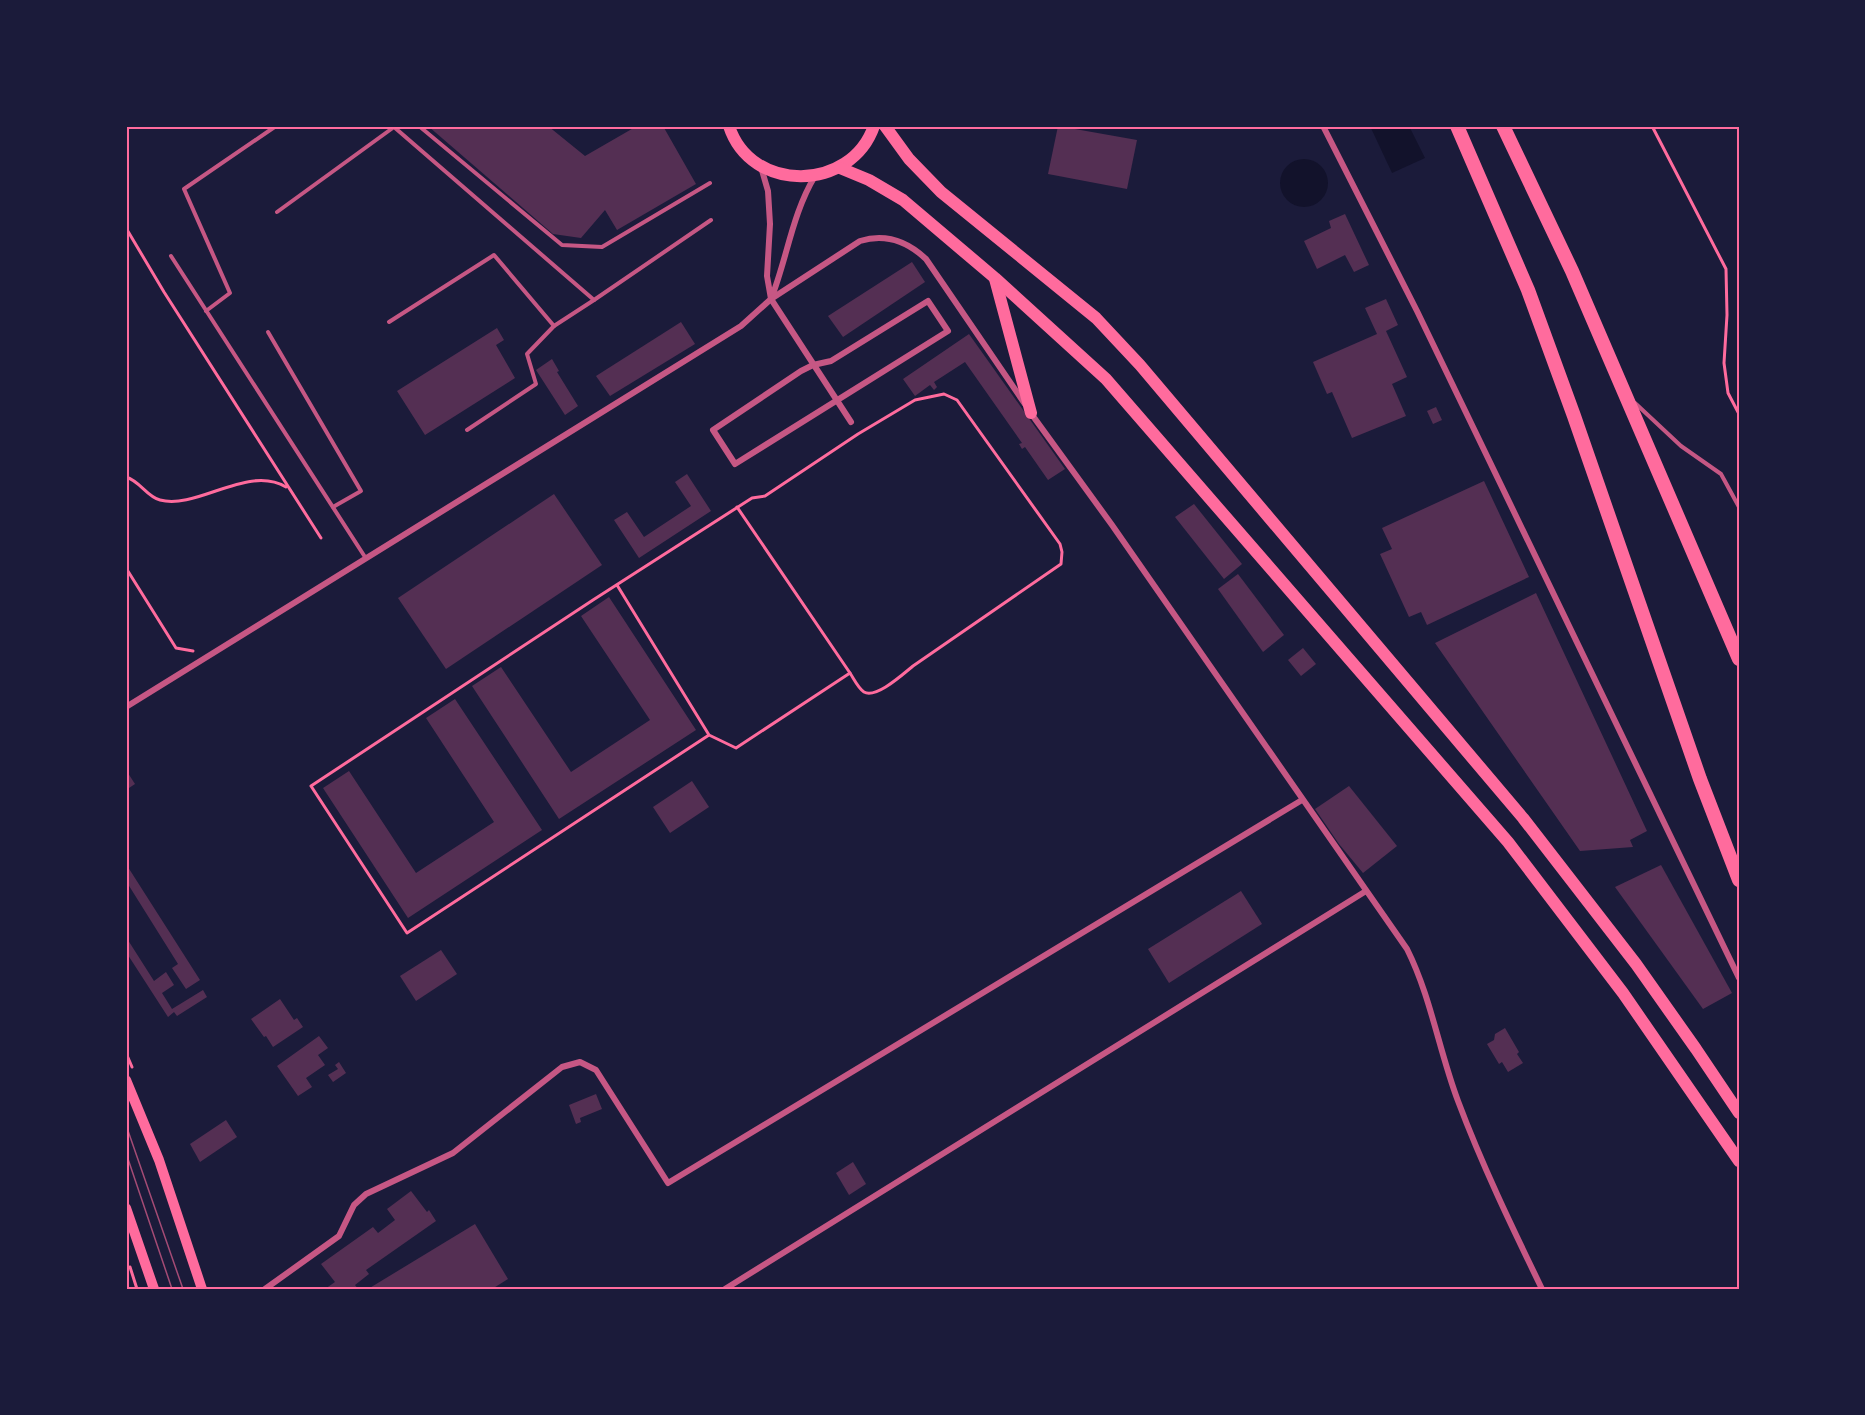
<svg xmlns="http://www.w3.org/2000/svg" width="1865" height="1415" font-family="'IBM Plex Sans',sans-serif">
  <style>
    .water { fill: #12122b }
    .building { fill: #542f53 }
    .lines { fill: none; stroke-linecap: round; stroke-linejoin: round }
    .path { stroke: #ff6b9d; stroke-width: 3 }
    .service { stroke: #c65784; stroke-width: 4 }
    .minor { stroke: #c65784; stroke-width: 6 }
    .secondary { stroke: #ff6b9d; stroke-width: 10 }
    .primary { stroke: #ff6b9d; stroke-width: 12 }
    .motorway { stroke: #ff6b9d; stroke-width: 14 }
    .tram { stroke: #a44b75; stroke-width: 1.5 }
    .neatline { fill: none; stroke: #ff6b9d; stroke-width: 2 }
  </style>
  <rect width="100%" height="100%" fill="#1b1b3a"/>
  <g class="water">
    <path d="M1370 126H1409L1425 158 1392 173Z"/>
    <circle cx="1304" cy="183" r="24"/>
  </g>
  <g class="building">
    <path d="M428 126H548L585 156 637 126H663L696 184 617 230 605 210 581 238 553 234Z"/>
    <path d="M1058 126 1137 140 1127 189 1048 174Z"/>
    <path d="M1345 214 1369 265 1354 272 1345 255 1317 269 1304 241 1331 228 1329 221Z"/>
    <path d="M912 262 925 282 843 337 828 316Z"/>
    <path d="M1386 299 1398 325 1386 331 1407 377 1392 384 1406 416 1352 438 1332 392 1327 394 1313 362 1377 334 1365 308Z"/>
    <path d="M681 322 695 344 610 396 596 376Z"/>
    <path d="M497 328 504 340 496 345 515 378 425 435 397 391Z"/>
    <path d="M969 334 1065 469 1048 480 1025 447 1022 449 1019 444 1022 443 965 362 934 382 937 387 934 390 930 385 915 396 903 379Z"/>
    <path d="M552 359 559 371 557 372 578 406 565 415 536 370Z"/>
    <path d="M1436 407 1442 420 1433 424 1427 411Z"/>
    <path d="M687 474 711 511 639 558 614 520 627 512 644 537 691 506 675 482Z"/>
    <path d="M1484 481 1529 577 1427 625 1421 612 1409 617 1380 554 1392 549 1382 528Z"/>
    <path d="M554 494 602 565 446 669 398 598Z"/>
    <path d="M1194 504 1242 564 1224 579 1175 517Z"/>
    <path d="M1238 574 1284 635 1263 652 1218 589Z"/>
    <path d="M1536 593 1647 831 1630 840 1633 847 1580 851 1435 643Z"/>
    <path d="M609 597 696 730 559 819 472 686 501 667 571 772 650 720 581 616Z"/>
    <path d="M1303 648 1316 664 1301 676 1288 660Z"/>
    <path d="M455 699 542 830 408 918 323 788 349 771 416 873 494 822 426 718Z"/>
    <path d="M126 770 135 784 126 790Z"/>
    <path d="M692 781 709 807 670 833 653 807Z"/>
    <path d="M1349 786 1397 846 1363 873 1339 844 1315 809Z"/>
    <path d="M126 864 200 980 186 989 172 968 178 964 126 881Z"/>
    <path d="M1661 865 1732 993 1703 1009 1615 887Z"/>
    <path d="M1241 891 1262 924 1169 983 1148 949Z"/>
    <path d="M126 937 154 981 166 972 174 985 162 993 172 1009 203 990 207 997 177 1016 174 1012 168 1017 126 952Z"/>
    <path d="M441 950 457 974 416 1001 400 976Z"/>
    <path d="M280 999 294 1020 297 1018 303 1027 273 1047 266 1036 264 1037 251 1019Z"/>
    <path d="M1505 1028 1519 1052 1517 1054 1523 1063 1508 1072 1502 1062 1499 1064 1487 1044 1494 1040 1495 1034Z"/>
    <path d="M319 1036 328 1048 318 1055 325 1065 306 1078 312 1087 298 1096 277 1066Z"/>
    <path d="M339 1062 346 1073 333 1082 328 1075 338 1069 335 1065Z"/>
    <path d="M596 1094 602 1109 580 1118 581 1122 576 1124 569 1105Z"/>
    <path d="M226 1120 237 1137 200 1162 190 1144Z"/>
    <path d="M853 1162 866 1184 849 1195 836 1173Z"/>
    <path d="M411 1191 427 1212 429 1210 436 1221 366 1270 369 1274 355 1285 358 1289H325L335 1282 321 1264 373 1227 378 1233 395 1220 387 1209Z"/>
    <path d="M475 1224 508 1279 492 1289H368Z"/>
  </g>
  <g class="lines">
    <g class="path">
      <path d="M1652 126 1726 269 1727 315 1724 363 1728 393 1739 414"/>
      <path d="M126 228 164 292 321 538"/>
      <path d="M126 477C140 481 147 497 160 500 197 510 248 464 286 487"/>
      <path d="M737 507 850 673"/>
      <path d="M126 568 176 648 193 651"/>
      <path d="M617 585 709 735 736 748 850 673C854 679 858 688 864 692 876 699 903 674 913 666L1061 564 1062 552 1060 544 957 400 944 394 915 400 858 434 765 496 752 498 593 600 311 786 407 933 709 735"/>
      <path d="M126 1053 132 1067"/>
      <path d="M130 1267 137 1289"/>
    </g>
    <g class="service">
      <path d="M419 126 562 245 602 247 710 183"/>
      <path d="M277 212 394 127 594 300 711 220"/>
      <path d="M171 256 365 557"/>
      <path d="M206 311 230 293 184 189 276 126"/>
      <path d="M389 322 494 255 554 326 594 300"/>
      <path d="M268 332 361 491 333 507"/>
      <path d="M1635 403 1681 446 1721 474 1739 507"/>
      <path d="M467 430 536 384 527 354 554 326"/>
    </g>
    <g class="minor">
      <path d="M1323 126 1417 311 1739 978"/>
      <path d="M761 167 768 191 770 224 767 276 771 299 851 422"/>
      <path d="M771 299C787 259 792 214 815 176"/>
      <path d="M928 301 948 331 735 464 713 430 801 371 813 365 831 361Z"/>
      <path d="M1030 412 1112 525 1407 949C1431 997 1439 1051 1458 1101 1482 1165 1512 1227 1542 1289"/>
      <path d="M126 707 741 326 771 299 860 241C886 233 907 241 926 259L1025 404"/>
      <path d="M265 1289 339 1236 354 1205 366 1194 453 1153 562 1067 580 1062 596 1070 668 1183 1302 800"/>
      <path d="M725 1289 1366 891"/>
    </g>
    <g class="secondary">
      <path d="M126 1080 159 1160 202 1289"/>
      <path d="M126 1208 154 1289"/>
    </g>
    <g class="primary">
      <path d="M729 126C751 194 851 192 874 126"/>
      <path d="M885 126 909 159 941 192 1096 318 1140 365 1523 818 1636 964 1696 1049 1739 1113"/>
      <path d="M840 168 869 180 903 200 995 278 1106 379 1508 842 1623 993 1739 1161"/>
      <path d="M995 279 1031 413"/>
    </g>
    <g class="motorway">
      <path d="M1457 126 1528 290 1574 416 1700 779 1739 880"/>
      <path d="M1503 126 1572 271 1739 659"/>
    </g>
    <g class="tram">
      <path d="M126 1125 183 1289"/>
      <path d="M126 1153 172 1289"/>
    </g>
  </g>
  <rect width="1865" height="1415" fill="none" stroke="#1b1b3a" stroke-width="255"/>
  <rect x="128" y="128" width="1610" height="1160" class="neatline"/>
</svg>
